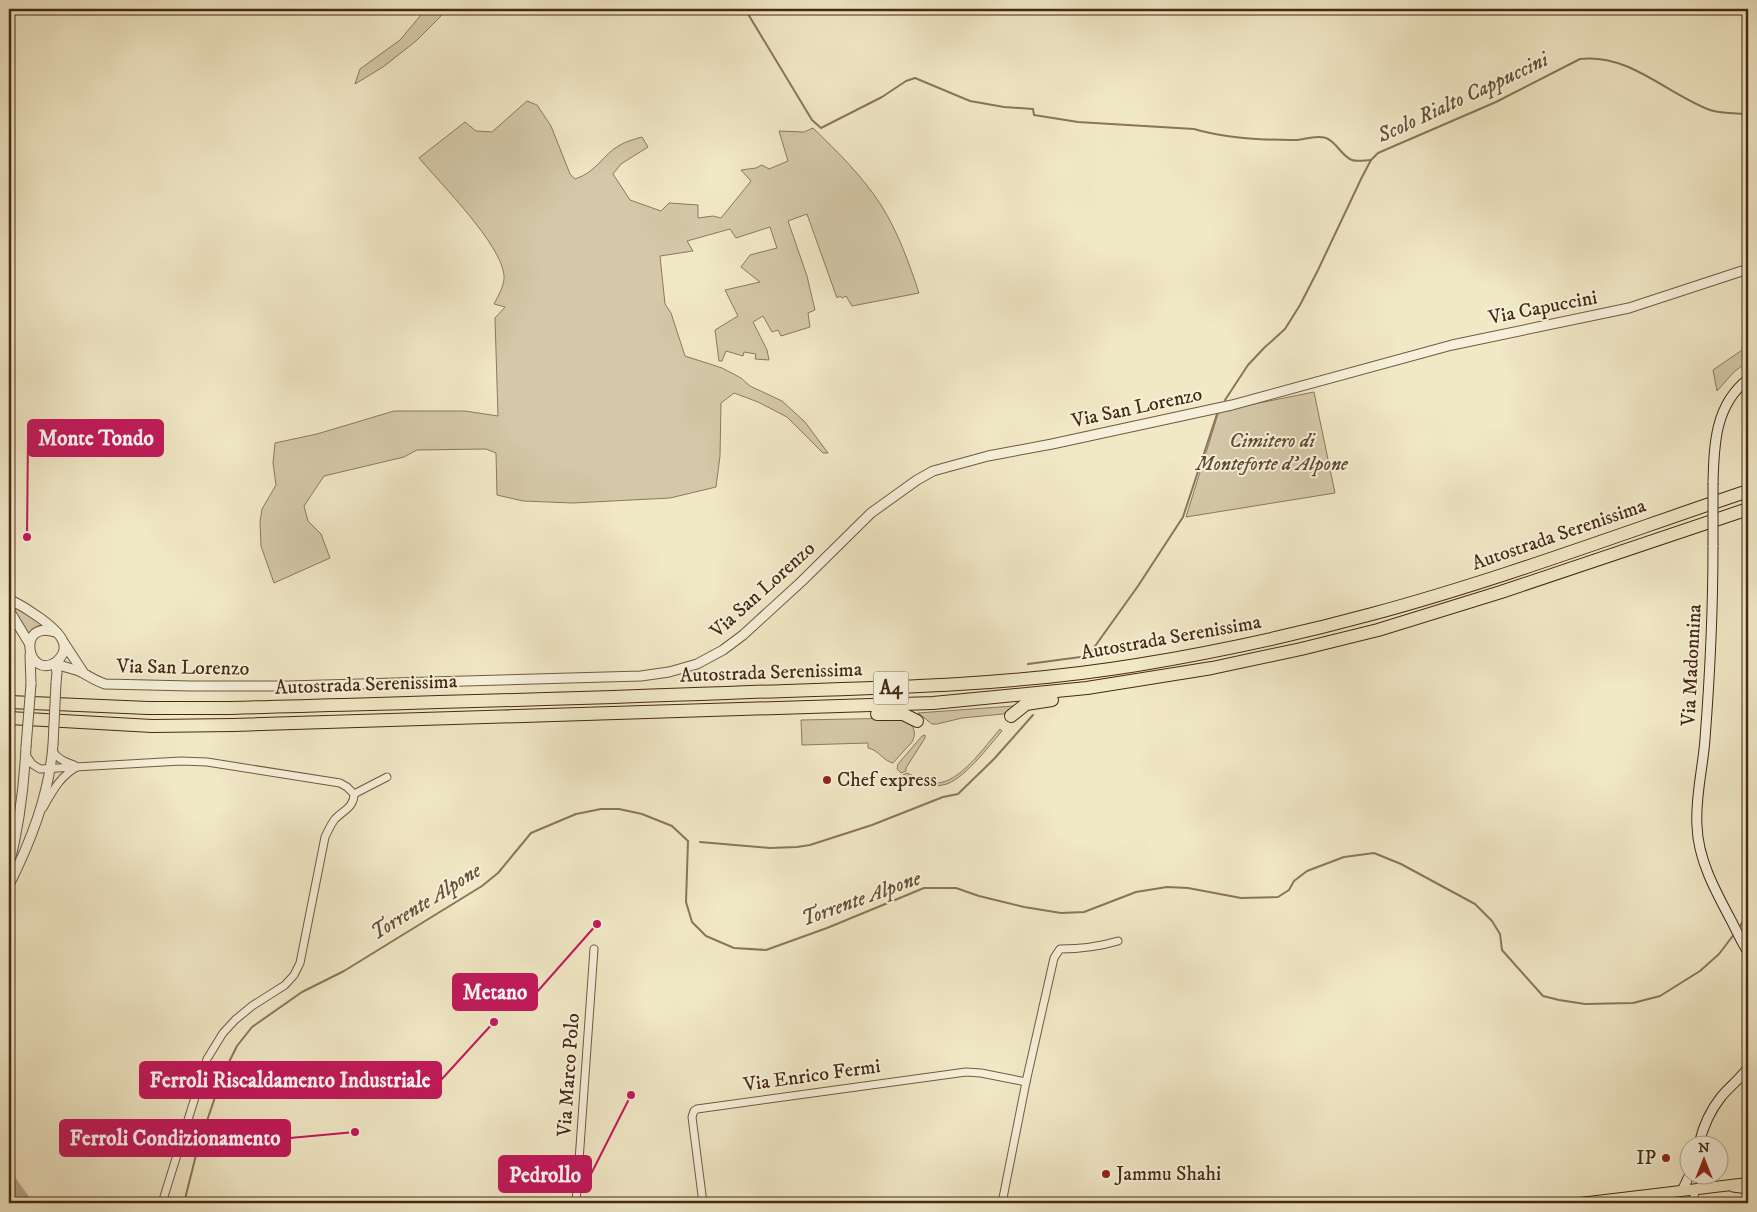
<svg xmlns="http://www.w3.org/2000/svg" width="1757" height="1212" font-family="'IM FELL DW Pica',serif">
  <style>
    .green { fill: #d4c8a8; stroke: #8d785e }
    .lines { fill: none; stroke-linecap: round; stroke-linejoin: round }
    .stream { stroke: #8a755a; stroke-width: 2 }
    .river { stroke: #b7a789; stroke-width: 12 }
    .minor-casing { stroke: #715940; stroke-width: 9 }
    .tertiary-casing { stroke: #715940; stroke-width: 11 }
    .secondary-casing { stroke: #462913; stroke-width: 11 }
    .primary-casing { stroke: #462913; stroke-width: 12 }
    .motorway-casing { stroke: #462913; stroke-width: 14 }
    .minor { stroke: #f6f0da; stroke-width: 7 }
    .tertiary { stroke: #f6f0da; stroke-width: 9 }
    .secondary { stroke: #f6f0da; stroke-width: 9 }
    .primary { stroke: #f1e8c6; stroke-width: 10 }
    .motorway { stroke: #f1e8c6; stroke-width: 12 }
    .tertiary-bridge-casing { stroke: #715940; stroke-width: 11; stroke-linecap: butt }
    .secondary-bridge-casing { stroke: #462913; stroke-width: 11; stroke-linecap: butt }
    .tertiary-bridge { stroke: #f6f0da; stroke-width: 9 }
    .secondary-bridge { stroke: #f6f0da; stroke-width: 9 }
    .poi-dot { fill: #8f2418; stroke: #f6f0da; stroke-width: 2 }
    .labels { text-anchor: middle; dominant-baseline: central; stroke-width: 4; stroke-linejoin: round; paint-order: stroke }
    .shield { fill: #f6f0da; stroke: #7b654f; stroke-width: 1 }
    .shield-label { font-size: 19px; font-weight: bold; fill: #462913 }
    .street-label { font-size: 20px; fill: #462913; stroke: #f6f0da }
    .park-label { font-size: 20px; font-style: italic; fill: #624931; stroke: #f6f0da }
    .poi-label { font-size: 20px; fill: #462913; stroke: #f6f0da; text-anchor: start }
    .water-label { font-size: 21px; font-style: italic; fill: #684f36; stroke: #f6f0da }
    .leader { fill: none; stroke: #c2185b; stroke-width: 2 }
    .callout-dot { fill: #c2185b; stroke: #f6f0da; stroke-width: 2 }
    .callout { fill: #c2185b; stroke: #c2185b; stroke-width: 2 }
    .callout-label { font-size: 21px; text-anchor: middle; font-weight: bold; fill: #fff }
  </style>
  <rect width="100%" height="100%" fill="#f1e8c6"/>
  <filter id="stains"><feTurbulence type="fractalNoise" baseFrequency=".004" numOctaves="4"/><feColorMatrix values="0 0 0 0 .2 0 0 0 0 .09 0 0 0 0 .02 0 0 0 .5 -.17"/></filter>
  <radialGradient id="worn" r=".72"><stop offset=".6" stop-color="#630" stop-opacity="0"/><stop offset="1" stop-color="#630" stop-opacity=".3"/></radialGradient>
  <g class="green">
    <path d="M426 9H448L416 41 383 67 355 84 360 69 400 40Z"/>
    <path d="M527 101 537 105 551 126 570 174 575 179C597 172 602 155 620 145 627 141 635 139 642 137L648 147 621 164 613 174 630 200 661 211 669 203 698 205V218L713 216 721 218 751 181 741 170 756 168 762 165 769 169 788 161 779 131 804 132 813 128C838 152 862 176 881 205 898 232 909 263 919 293L852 306 846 296 842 298 840 296 837 298 807 214 788 221 807 276 815 310 808 313 810 327 781 336 778 330 772 332 763 316 753 322 767 350 769 360 755 359 756 354 744 352 743 356 726 351 722 361H719L715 330 738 316 725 290 760 282 741 267 750 255 777 248 770 227 736 238 730 229 687 241 693 251 660 256 665 304 671 313 685 356 722 368 741 378 750 386 782 401 805 422 828 453H823L787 417 758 402 734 393 721 403 720 456 716 487 670 498 573 503 523 501 497 495 496 453 486 449 417 450 404 457 324 476 304 506 308 521 321 534 330 558 274 583 261 546 260 522 262 509 276 485 273 463 275 443 317 434 394 411H465L498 416 495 318 505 307 494 304C498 296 505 285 504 275 501 244 441 184 419 158L465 122 476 131 492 132Z"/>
    <path d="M1748 346V361L1734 372 1717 391 1713 370Z"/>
    <path d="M1314 392 1335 493 1186 517 1219 411Z"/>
    <path d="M9 602 27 612 43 626 36 628 28 635Z"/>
    <path d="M1013 706 1014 708 1003 714 962 718 937 724H932L918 713Z"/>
    <path d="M901 718C912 723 918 730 912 742L893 763C883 761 879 750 868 748V743L802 745 801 720Z"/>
    <path d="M1000 729 1002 731C989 746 962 782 943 785 931 788 913 780 903 775L907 773C916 777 927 783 936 783 959 784 986 745 1000 729Z"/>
    <path d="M925 735V738L906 768V771L901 773 897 769 898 764 922 736Z"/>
  </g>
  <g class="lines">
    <g class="stream">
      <path d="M745 9 812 120 821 128 882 97 906 81 915 78 970 101 1004 107 1033 109 1034 115 1078 122 1194 129C1224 138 1260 140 1292 140 1303 141 1314 134 1326 138 1337 142 1341 156 1352 160 1357 162 1366 160 1371 160"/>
      <path d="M1225 400 1248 365 1264 348 1285 329 1300 305 1318 270 1362 177 1371 160 1378 153 1496 102 1580 59C1629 53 1667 94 1710 110 1722 114 1736 113 1748 114"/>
      <path d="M1028 664 1088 656 1138 586 1183 517 1218 411"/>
      <path d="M700 842 770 848 797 847 810 845 872 825 943 797 958 794 994 759 1033 715"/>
      <path d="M1738 929 1748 914"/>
      <path d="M184 1203 198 1147 223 1074 237 1046 252 1027 302 992 344 971 482 886 498 873 531 833 576 814 601 809H619L642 814 672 826 688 841 686 902 692 922 706 936 734 948 766 950 827 928 924 888H956L979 896 1024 907 1061 913 1084 912 1136 892 1167 887 1188 888 1241 898 1278 897 1289 890 1294 881 1307 871 1344 857 1374 853 1401 864 1475 904 1492 921 1500 934 1502 950 1543 996 1559 1000 1585 1004 1633 1003 1660 996 1700 971 1719 954 1735 933"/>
    </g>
    <path class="river" d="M9 1179 26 1203"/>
    <defs>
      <g id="minor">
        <path d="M53 751C57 759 66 762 74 765"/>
        <path d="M26 755 32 764 40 769 181 761 207 762 340 783 347 787 354 794C354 807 344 810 335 819 331 824 328 831 325 837L300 963 294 975 285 985 252 1006 235 1020 223 1033 207 1059 162 1203"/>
        <path d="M354 794 387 777"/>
        <path d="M43 808C52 792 60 776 77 767"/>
        <path d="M1026 1082 1054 958 1060 949C1081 949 1098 947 1118 941"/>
        <path d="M576 1203 594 949"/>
        <path d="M703 1203 692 1117 694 1111 697 1109 966 1072 981 1073 1026 1082 1002 1203"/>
        <path d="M1692 1203 1696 1189"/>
      </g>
      <g id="tertiary">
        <path d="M9 599C23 606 62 629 64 645 65 652 61 658 56 662 27 681 16 619 55 632"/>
        <path d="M9 610 29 643"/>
        <path d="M64 643 83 672"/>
        <path d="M30 655 31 684"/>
        <path d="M55 663C64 668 74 668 83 673 90 677 96 681 105 684L191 686H288L641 676 669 672 697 664 723 650 743 635 801 582 871 513 917 480 933 471 988 456 1052 444 1232 405 1452 345 1629 308 1748 269"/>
        <path d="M55 663 57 672 56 683"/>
        <path d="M9 865C19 827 24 787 26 747"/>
        <path d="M9 885C31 841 49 795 53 745"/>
      </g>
      <g id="secondary">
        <path d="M1713 483C1714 444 1715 405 1748 379"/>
        <path d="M1713 545C1713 610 1710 674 1705 739 1703 768 1695 797 1697 826 1698 860 1716 892 1732 922 1737 932 1742 943 1748 952"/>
        <path d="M1699 1144C1703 1127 1709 1112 1721 1097 1729 1087 1740 1079 1748 1068"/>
        <path d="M1697 1174 1706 1188"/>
        <path d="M1733 1187 1748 1189"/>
        <path d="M1682 1191 1690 1174"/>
      </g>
      <path id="primary" d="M1580 1203 1748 1183"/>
      <g id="motorway">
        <path d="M9 702 148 708H231C404 703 577 699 750 692 880 688 1009 686 1137 665 1216 652 1295 635 1372 614 1499 580 1623 533 1748 491"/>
        <path d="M877 714H903L917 721"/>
        <path d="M1011 716 1026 704 1052 700"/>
        <path d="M9 718 152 726 234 725 933 703 1087 688 1212 668 1301 649 1378 630 1501 592 1748 509"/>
      </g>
    </defs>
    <use href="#minor" class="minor-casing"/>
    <use href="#tertiary" class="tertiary-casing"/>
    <use href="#secondary" class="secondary-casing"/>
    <use href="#primary" class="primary-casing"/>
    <use href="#motorway" class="motorway-casing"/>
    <use href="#minor" class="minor"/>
    <use href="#tertiary" class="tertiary"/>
    <use href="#secondary" class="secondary"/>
    <use href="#primary" class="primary"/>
    <use href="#motorway" class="motorway"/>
    <defs>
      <g id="tertiary-bridge">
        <path d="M53 745 56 683"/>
        <path d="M26 747 31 684"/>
      </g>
      <path id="secondary-bridge" d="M1713 483V545"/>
    </defs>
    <use href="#tertiary-bridge" class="tertiary-bridge-casing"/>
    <use href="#secondary-bridge" class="secondary-bridge-casing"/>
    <use href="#tertiary-bridge" class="tertiary-bridge"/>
    <use href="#secondary-bridge" class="secondary-bridge"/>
  </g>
  <g class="poi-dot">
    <circle cx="827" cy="780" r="5"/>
    <circle cx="1666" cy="1158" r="5"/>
    <circle cx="1106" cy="1174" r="5"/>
  </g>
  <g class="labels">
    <rect class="shield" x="873.5" y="671.5" width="35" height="33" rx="4"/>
    <g class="shield-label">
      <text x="891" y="688">A4</text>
    </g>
    <g class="street-label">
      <text transform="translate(1543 308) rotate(-11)">Via Capuccini</text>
      <text transform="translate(1137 408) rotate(-12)">Via San Lorenzo</text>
      <text transform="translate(1559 535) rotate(-19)">Autostrada Serenissima</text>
      <text transform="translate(763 590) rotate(-42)">Via San Lorenzo</text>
      <text transform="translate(1171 638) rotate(-10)">Autostrada Serenissima</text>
      <text transform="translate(1692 665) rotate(-87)">Via Madonnina</text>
      <text transform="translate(183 668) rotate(1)">Via San Lorenzo</text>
      <text transform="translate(771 673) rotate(-2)">Autostrada Serenissima</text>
      <text transform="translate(366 685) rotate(-2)">Autostrada Serenissima</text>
      <text transform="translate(569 1075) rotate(-86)">Via Marco Polo</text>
      <text transform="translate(812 1076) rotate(-8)">Via Enrico Fermi</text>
    </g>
    <g class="park-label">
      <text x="1272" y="441">Cimitero di<tspan x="1272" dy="23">Monteforte d'Alpone</tspan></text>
    </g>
    <g class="poi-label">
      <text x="837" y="780">Chef express</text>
      <text x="1656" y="1158" text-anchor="end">IP</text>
      <text x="1116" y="1174">Jammu Shahi</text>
    </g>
    <g class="water-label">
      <text transform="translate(1463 98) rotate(-25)">Scolo Rialto Cappuccini</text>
      <text transform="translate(861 899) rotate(-20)">Torrente Alpone</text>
      <text transform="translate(426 902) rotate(-32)">Torrente Alpone</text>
    </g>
  </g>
  <path class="leader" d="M27 537L28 438M597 924L537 992M494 1022L441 1080M355 1132L290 1138M631 1095L591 1174"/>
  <g class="callout-dot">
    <circle cx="27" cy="537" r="5"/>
    <circle cx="597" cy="924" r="5"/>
    <circle cx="494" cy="1022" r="5"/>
    <circle cx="355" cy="1132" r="5"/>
    <circle cx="631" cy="1095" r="5"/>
  </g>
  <g class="callout">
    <rect x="28" y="420" width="135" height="36" rx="5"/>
    <rect x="453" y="974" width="84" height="36" rx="5"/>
    <rect x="140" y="1062" width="301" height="36" rx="5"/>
    <rect x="60" y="1120" width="230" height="36" rx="5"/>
    <rect x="499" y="1156" width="92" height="36" rx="5"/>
  </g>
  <g class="callout-label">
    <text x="96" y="445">Monte Tondo</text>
    <text x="495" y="999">Metano</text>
    <text x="290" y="1087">Ferroli Riscaldamento Industriale</text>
    <text x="175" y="1145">Ferroli Condizionamento</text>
    <text x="545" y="1182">Pedrollo</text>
  </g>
  <rect width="1757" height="1212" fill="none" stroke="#f1e8c6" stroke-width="30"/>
  <rect x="10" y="10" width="1737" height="1192" fill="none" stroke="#462913" stroke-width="2.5"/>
  <rect x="15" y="15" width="1727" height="1182" fill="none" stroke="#462913"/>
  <g transform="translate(1704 1160)"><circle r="24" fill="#f6f0da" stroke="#b0a08a"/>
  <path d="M0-4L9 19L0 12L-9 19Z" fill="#8f2418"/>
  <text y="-8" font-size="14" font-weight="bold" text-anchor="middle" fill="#462913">N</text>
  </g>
  <rect width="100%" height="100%" filter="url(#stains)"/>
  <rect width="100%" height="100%" fill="url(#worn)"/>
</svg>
